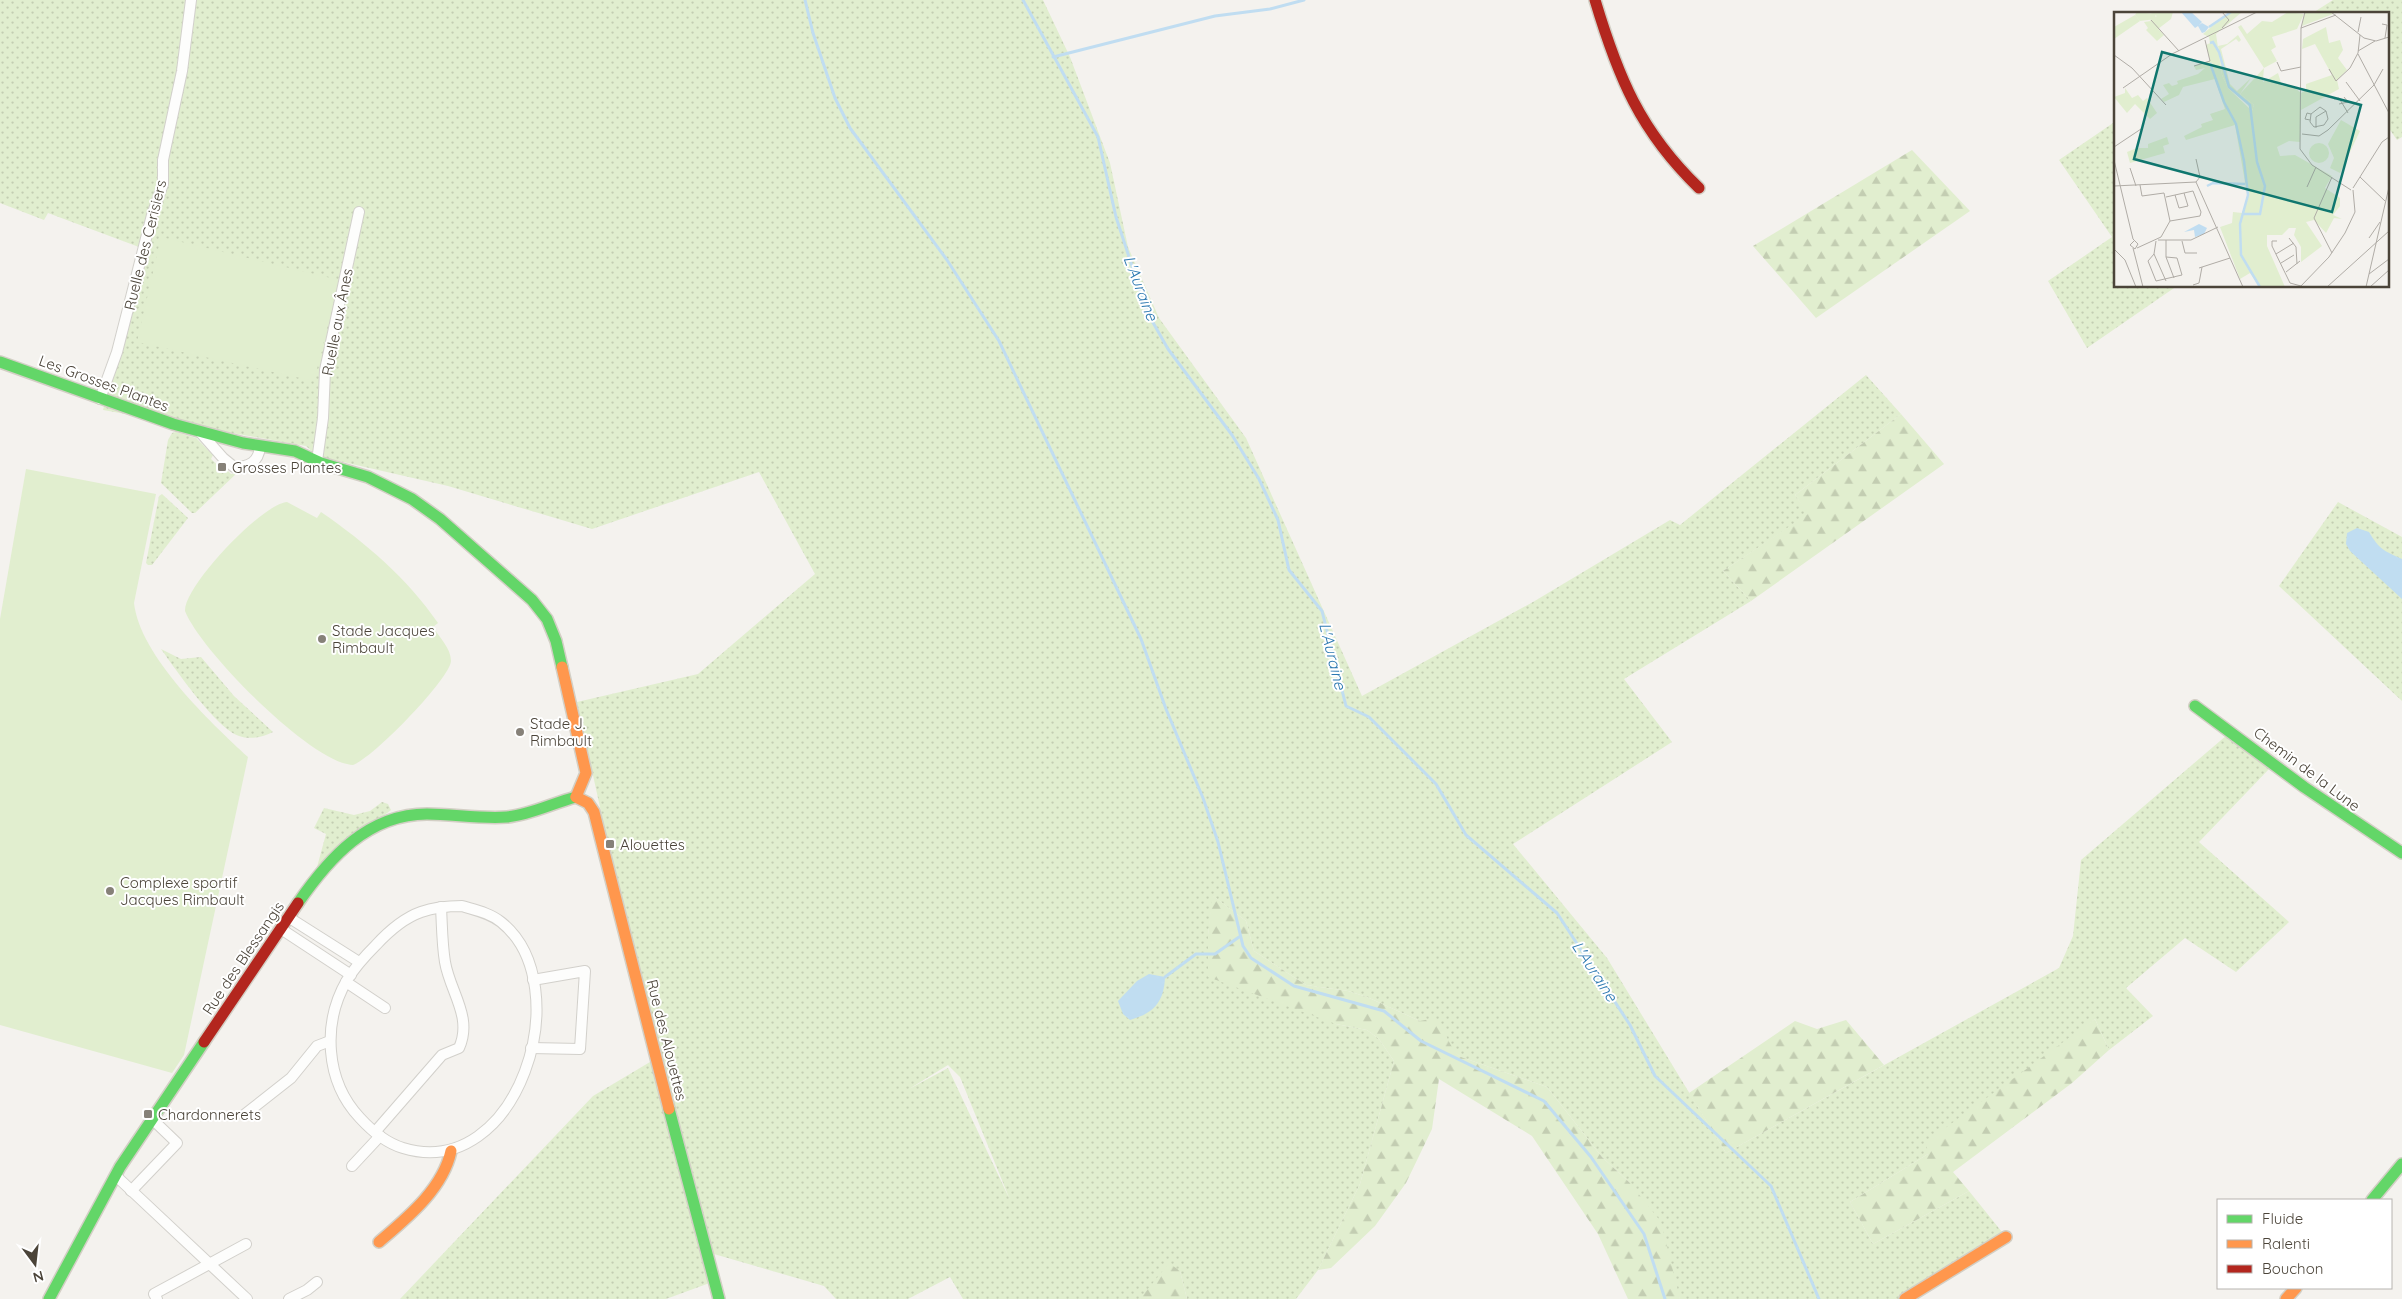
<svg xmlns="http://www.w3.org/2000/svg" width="2402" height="1299" font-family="Quicksand,sans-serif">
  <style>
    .grass { fill: url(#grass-dots); fill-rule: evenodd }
    .forest { fill: url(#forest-firs) }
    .pitch { fill: #e1eecf }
    .water { fill: #c0ddf1 }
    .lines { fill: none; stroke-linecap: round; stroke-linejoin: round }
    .stream { stroke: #c0ddf1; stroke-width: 3 }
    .street-casing { stroke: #d2d0cb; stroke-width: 12 }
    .fast-casing { stroke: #d3cfc5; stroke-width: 14 }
    .slow-casing { stroke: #d3cfc5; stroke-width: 14 }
    .jam-casing { stroke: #d3cfc5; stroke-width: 14 }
    .street { stroke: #fdfdfc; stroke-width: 10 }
    .fast { stroke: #63d668; stroke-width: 11 }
    .slow { stroke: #ff974d; stroke-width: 11 }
    .jam { stroke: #b3261e; stroke-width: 11 }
    .poi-dot { fill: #868178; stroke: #fff; stroke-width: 2 }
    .labels { text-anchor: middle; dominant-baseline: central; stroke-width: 4; stroke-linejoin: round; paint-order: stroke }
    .street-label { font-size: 15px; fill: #4b4439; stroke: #fff }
    .poi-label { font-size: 15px; fill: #4b4439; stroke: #fff; text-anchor: start }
    .water-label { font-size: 16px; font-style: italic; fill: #2e7ab2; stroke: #fff }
    .inset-river { fill: none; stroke: #c0ddf1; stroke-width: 2.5 }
    .inset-road { fill: none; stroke: #b0aca6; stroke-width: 1 }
    .view { fill: #0f766e; fill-opacity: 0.15; stroke: #0f766e; stroke-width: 2.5 }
    .inset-edge { fill: none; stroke: #4b4439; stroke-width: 2.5 }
  </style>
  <defs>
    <pattern id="grass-dots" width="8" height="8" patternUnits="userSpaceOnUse" patternTransform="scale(1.25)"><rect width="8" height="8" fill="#e1eecf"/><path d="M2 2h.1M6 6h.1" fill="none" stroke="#c3cdb2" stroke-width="1.8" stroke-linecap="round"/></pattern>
    <pattern id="forest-firs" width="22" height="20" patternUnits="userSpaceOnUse" patternTransform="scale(1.25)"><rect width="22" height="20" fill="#e1eecf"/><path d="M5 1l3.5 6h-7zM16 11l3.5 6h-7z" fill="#c3cdb2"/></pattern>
  </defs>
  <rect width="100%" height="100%" fill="#f4f2ee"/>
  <g class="grass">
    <path d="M0 0H1043L1070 57 1110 163 1128 247 1159 318 1246 438 1362 696 1533 602 1670 520 1680 525 1866 375 1901 414 1795 495 1809 514 1723 571 1751 601 1624 679 1672 742 1513 844 1607 958 1726 1153 2059 968 2073 936 2081 860 2227 735 2270 768 2199 842 2289 922 2236 972 2185 938 2126 988 2153 1016 2109 1050 2095 1019 1928 1154 1850 1202 1873 1244 1969 1191 2006 1237 1905 1299H1680L1629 1182 1602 1157 1547 1087 1461 1057 1452 1050 1447 1041 1420 1021 1367 997 1348 991 1306 985 1254 951 1246 921 1213 896 1208 935 1336 1024 1367 1030 1379 1039 1394 1061 1360 1184 1318 1270 1296 1299H1187L1180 1271 1140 1299H963L950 1277 908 1299H836L824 1286 707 1252 715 1281 666 1299H400L593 1096 655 1059 577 702 698 674 815 574 759 472 592 529 448 486 317 456 306 446 103 410 147 250 48 213 44 220 0 203ZM948 1065 960 1077 1010 1200 948 1068 909 1089Z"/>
    <path d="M2333 0H2402V137L2397 140 2388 127V14H2311Z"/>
    <path d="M2116 121V286H2177L2087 348 2048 281 2112 237 2059 160Z"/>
    <path d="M176 432 196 438 213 455 211 459 223 470 226 469 231 474 237 473 195 513H192L161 483 168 440 172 433Z"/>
    <path d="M162 494 188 518 152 565H148L146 563 159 496Z"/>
    <path d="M2338 502 2402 537V701L2279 586Z"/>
    <path d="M161 649 181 659 201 657 234 696 273 732C263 737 250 740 239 736 216 728 176 670 161 649Z"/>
    <path d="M382 802 388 804 391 810 317 867 326 834 314 828 324 808 354 815 370 811Z"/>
  </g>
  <g class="forest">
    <path d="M1912 150 1970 211 1816 318 1753 246Z"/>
    <path d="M1901 414 1944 464 1751 601 1723 571 1808 514 1795 495Z"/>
    <path d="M1212 895 1246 921 1254 951 1306 985 1348 991 1367 997 1420 1021 1435 1018C1447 1030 1447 1046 1461 1057L1547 1087 1602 1157 1629 1182 1661 1222 1680 1299H1628L1598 1234 1532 1136 1439 1079 1432 1129 1406 1183 1375 1226 1331 1268 1318 1270 1360 1184 1394 1061 1379 1039 1367 1030 1336 1024 1208 977V935Z"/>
    <path d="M2095 1019 2109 1050 2072 1083 1953 1172 1969 1191 1873 1244 1850 1202 1928 1154 1926 1142Z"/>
    <path d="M1846 1020 1884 1065 1726 1153 1689 1093 1795 1021 1817 1029Z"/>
    <path d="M1169 1263 1180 1271 1187 1299H1140Z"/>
  </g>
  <g class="pitch">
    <path d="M161 237 339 280 314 381 137 342Z"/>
    <path d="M26 469 156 494 134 603C140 656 210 722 248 757L184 1055 172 1073 0 1025V619Z"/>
    <path d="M287 502 317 518 321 512C366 543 407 578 438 623L433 627C439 637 451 648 451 661 450 679 372 759 353 765 311 763 200 650 185 611 184 586 262 504 287 502Z"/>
  </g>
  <g class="water">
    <path d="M2357 528 2369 532C2379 549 2384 551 2402 559V599L2350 551 2346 544 2347 533Z"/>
    <path d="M1149 974 1165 977C1164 1002 1154 1013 1130 1020L1123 1014 1118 1001 1137 981Z"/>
  </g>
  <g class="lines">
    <g class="stream">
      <path d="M805 0 813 33 835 98 850 128 947 260 999 341 1141 639 1166 709 1203 798 1218 842 1243 946 1251 958 1294 986 1384 1011 1421 1041 1544 1101 1591 1157 1644 1234 1665 1299"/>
      <path d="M1023 0 1098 137 1116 217 1147 312 1168 349 1232 435 1259 479 1278 520 1289 570 1322 611 1346 706 1369 717 1436 784 1466 835 1557 913 1630 1025 1655 1076 1771 1186 1819 1299"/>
      <path d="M1053 57 1215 16 1270 9 1304 0"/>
      <path d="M1165 977 1196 954H1215L1239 937"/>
    </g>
    <defs>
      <g id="street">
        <path d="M100 399 117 352 152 215 163 184V160L182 71 191 0"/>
        <path d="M200 432 223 458 234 467C249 467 259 462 260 446"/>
        <path d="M317 461 323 418 325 370 359 212"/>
        <path d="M462 906C475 910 490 913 501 922 580 985 518 1183 403 1148 386 1143 371 1130 360 1118 325 1081 322 1023 347 980 355 967 365 956 376 945 388 932 404 918 421 912 435 907 448 906 462 906Z"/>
        <path d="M288 917 359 962"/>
        <path d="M281 929 351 975"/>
        <path d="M346 982 385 1008"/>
        <path d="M531 1048 580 1049 585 971 533 980"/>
        <path d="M244 1115 291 1078 317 1046 330 1041"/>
        <path d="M375 1132 442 1055 459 1048C473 1017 450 992 445 962 442 944 442 925 441 907"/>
        <path d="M352 1166 380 1136"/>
        <path d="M116 1176 247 1299"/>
        <path d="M131 1191 177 1143 152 1119"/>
        <path d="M157 1299 154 1294 246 1244"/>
        <path d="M289 1299 307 1290 317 1282"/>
      </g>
      <g id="fast">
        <path d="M0 362 173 424 243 443 295 451 321 463 368 477 412 499 440 519 532 600 547 619 556 641 562 667"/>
        <path d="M2195 706 2304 787 2402 853"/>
        <path d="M298 903C329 858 368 814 427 814 453 814 480 819 507 817 530 815 553 803 576 797"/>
        <path d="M669 1109 719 1299"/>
        <path d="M2372 1200 2402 1164"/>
        <path d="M49 1299 120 1167 204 1042"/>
      </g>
      <g id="slow">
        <path d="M562 667 586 773 576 797"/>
        <path d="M576 797 588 803 594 812 669 1109"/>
        <path d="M379 1242C407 1218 443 1189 451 1151"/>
        <path d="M1905 1299 2006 1237"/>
        <path d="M2286 1299 2296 1288"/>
      </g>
      <g id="jam">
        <path d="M1595 0C1618 77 1640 131 1699 188"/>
        <path d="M204 1042 298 903"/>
      </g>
    </defs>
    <use href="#street" class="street-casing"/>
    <use href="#fast" class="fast-casing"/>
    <use href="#slow" class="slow-casing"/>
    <use href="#jam" class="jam-casing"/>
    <use href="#street" class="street"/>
    <use href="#fast" class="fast"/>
    <use href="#slow" class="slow"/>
    <use href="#jam" class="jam"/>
  </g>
  <g class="poi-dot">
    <rect x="217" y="462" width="10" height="10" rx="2.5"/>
    <circle cx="322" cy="639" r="5"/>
    <circle cx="520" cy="732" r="5"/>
    <rect x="605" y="839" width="10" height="10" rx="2.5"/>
    <circle cx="110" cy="891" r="5"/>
    <rect x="143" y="1109" width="10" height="10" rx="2.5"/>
  </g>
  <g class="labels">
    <g class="street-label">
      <text transform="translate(145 245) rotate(-76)">Ruelle des Cerisiers</text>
      <text transform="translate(337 322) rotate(-79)">Ruelle aux Ânes</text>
      <text transform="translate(104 383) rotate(20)">Les Grosses Plantes</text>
      <text transform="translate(2307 769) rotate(37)">Chemin de la Lune</text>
      <text transform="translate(243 958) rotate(-56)">Rue des Blessangis</text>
      <text transform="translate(667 1040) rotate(76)">Rue des Alouettes</text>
    </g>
    <g class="poi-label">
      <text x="232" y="467">Grosses Plantes</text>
      <text x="332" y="630">Stade Jacques<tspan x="332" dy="17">Rimbault</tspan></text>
      <text x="530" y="723">Stade J.<tspan x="530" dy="17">Rimbault</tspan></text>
      <text x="620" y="844">Alouettes</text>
      <text x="120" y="882">Complexe sportif<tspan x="120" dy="17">Jacques Rimbault</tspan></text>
      <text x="158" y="1114">Chardonnerets</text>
    </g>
    <g class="water-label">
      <text transform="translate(1141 288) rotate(69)">L'Auraine</text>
      <text transform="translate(1333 656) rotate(76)">L'Auraine</text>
      <text transform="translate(1595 971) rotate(57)">L'Auraine</text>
    </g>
  </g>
  <g transform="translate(2114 12)">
    <rect width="275" height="275" fill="#f4f2ee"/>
    <path d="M115 0H128L102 22 108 63 114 76 138 99 140 93 126 82 150 56 124 15 127 13 133 22 148 9 158 10 174 0 190 2 183 17 158 25 162 35 157 38 163 49 150 56 149 67V70L164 61 168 74 177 73 187 81 192 78V72L218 63 201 32 188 37 189 27 212 15 215 31 226 28 229 38 224 46 233 58 223 68 225 77 187 98 186 130 175 129 163 135 166 144 181 143 218 164 211 176 226 186V194L219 203 228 207 220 206 212 221 200 208 192 210 208 234 187 250V235L180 223 182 216H175L168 223H153V234L171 275H146L136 261 126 267 106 215 118 211 119 200 128 201 134 187 121 113 72 128 70 124 88 115 87 112 99 108 96 102 111 97 101 67 69 75 65 83 50 90 47 87 55 82 49 73 55 71 58 74 64 72 63 69 84 62 91 56 82 58 80 54 96 49 92 33 96 31 95 25 89 22ZM21 3 26 9 0 27V15ZM37 9 50 23 43 29 32 18 34 16 30 10ZM11 76 18 86 24 83 29 89 33 86 43 101 36 107 21 92 13 101 0 85 11 81ZM53 125 55 132 49 134 51 141 16 151 13 140 23 136H34V132Z" fill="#e1eecf"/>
    <path d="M23 0 41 2 42 7 26 9 21 3ZM124 23 127 28 125 30 122 27 107 37 116 72 123 79 137 66 126 82 140 93 138 99 132 90 114 76 108 63 104 34 113 32Z" fill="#e1eecf"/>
    <path d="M34 0H59L57 7 44 17 36 8 43 4Z" fill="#e1eecf"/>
    <path d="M191 0H216L219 2 188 14ZM227 108 246 119 226 161 216 156 220 146 214 132ZM195 141a10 10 0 1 1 20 0a10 10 0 1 1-20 0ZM200 162 214 169 210 177 196 170Z" fill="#e1eecf"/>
    <path d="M67 0H77L88 10 85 13 88 11 95 15 91 20 88 21 84 14 81 16ZM85 212 93 216 90 222 81 225 80 218 70 220Z" fill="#c0ddf1"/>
    <path class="inset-river" d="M95 15 117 0M96 31 99 30 105 40 115 75 136 93 143 150 151 174 146 202H129M96 51 110 90 122 112 130 149 134 183 126 212 127 243 146 275M93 174 99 171 131 172"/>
    <path class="inset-road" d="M108 0 115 8 108 16M191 0 187 16 186 137 198 153 237 178M217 0 250 26 262 29 275 25M37 8 65 39M268 12 273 13 271 26M187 16 222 3M244 20 247 5M244 39 261 29M244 42 275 101M0 43 18 56 52 93M163 50 167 59 187 55M80 54 96 49 91 28M215 57 222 69 236 56 244 41 246 23M232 70 246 89M9 76 58 42 143 0M220 87 225 86 234 101M225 92 234 90 230 85M196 108 191 107 193 101 197 102 206 95 212 99 214 107 210 113 200 115 196 110 197 102M202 116V105L212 99M188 122 205 124 214 118 260 73 269 57M0 135 27 117M0 148 19 227 24 232 21 237 16 233 20 229M16 156 22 174M246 165 271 189M82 170 129 275M82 170 86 165 82 147M0 174 82 170M193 175 202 155M239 176 268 130 275 125M61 183 65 196 74 194 70 181M52 185 79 179 87 200 86 204 56 209M175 226 182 235 183 252M255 226 266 210M44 228H77L104 215M52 228V245L60 266M42 229 40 242 52 269M68 229 71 241H83M163 229H158V234L176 271 187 274M19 236 29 275M23 236 47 225 56 209 50 181 28 184 26 173M0 237 11 248 22 275M218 241 200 206 218 165M40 242 34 249 42 269 68 263 63 246 52 245M162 242 180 231M167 251 180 243M85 256 116 246M172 260 186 249M255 262 275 247M79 273 85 271 88 255M186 275 215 245 231 221 241 200 239 178M213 275 275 219M252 275 275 175M256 275 275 258"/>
    <path class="view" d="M48 40 247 93 218 200 20 147Z"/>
    <rect width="275" height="275" class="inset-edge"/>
  </g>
  <rect x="2217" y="1199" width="175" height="90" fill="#ffffff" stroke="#b7b4b0"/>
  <rect x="2227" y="1215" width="25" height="8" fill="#63d668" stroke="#b7b4b0"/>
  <text x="2262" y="1224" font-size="15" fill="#4b4439">Fluide</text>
  <rect x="2227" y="1240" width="25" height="8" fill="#ff974d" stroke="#b7b4b0"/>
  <text x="2262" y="1249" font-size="15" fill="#4b4439">Ralenti</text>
  <rect x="2227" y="1265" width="25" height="8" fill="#b3261e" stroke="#b7b4b0"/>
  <text x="2262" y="1274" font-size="15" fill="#4b4439">Bouchon</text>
  <g transform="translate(35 1264) rotate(165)" stroke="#ffffff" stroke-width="4" paint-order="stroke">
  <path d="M0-4L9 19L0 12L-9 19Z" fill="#4b4439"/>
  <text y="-8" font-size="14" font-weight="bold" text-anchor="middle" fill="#4b4439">N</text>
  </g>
</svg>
